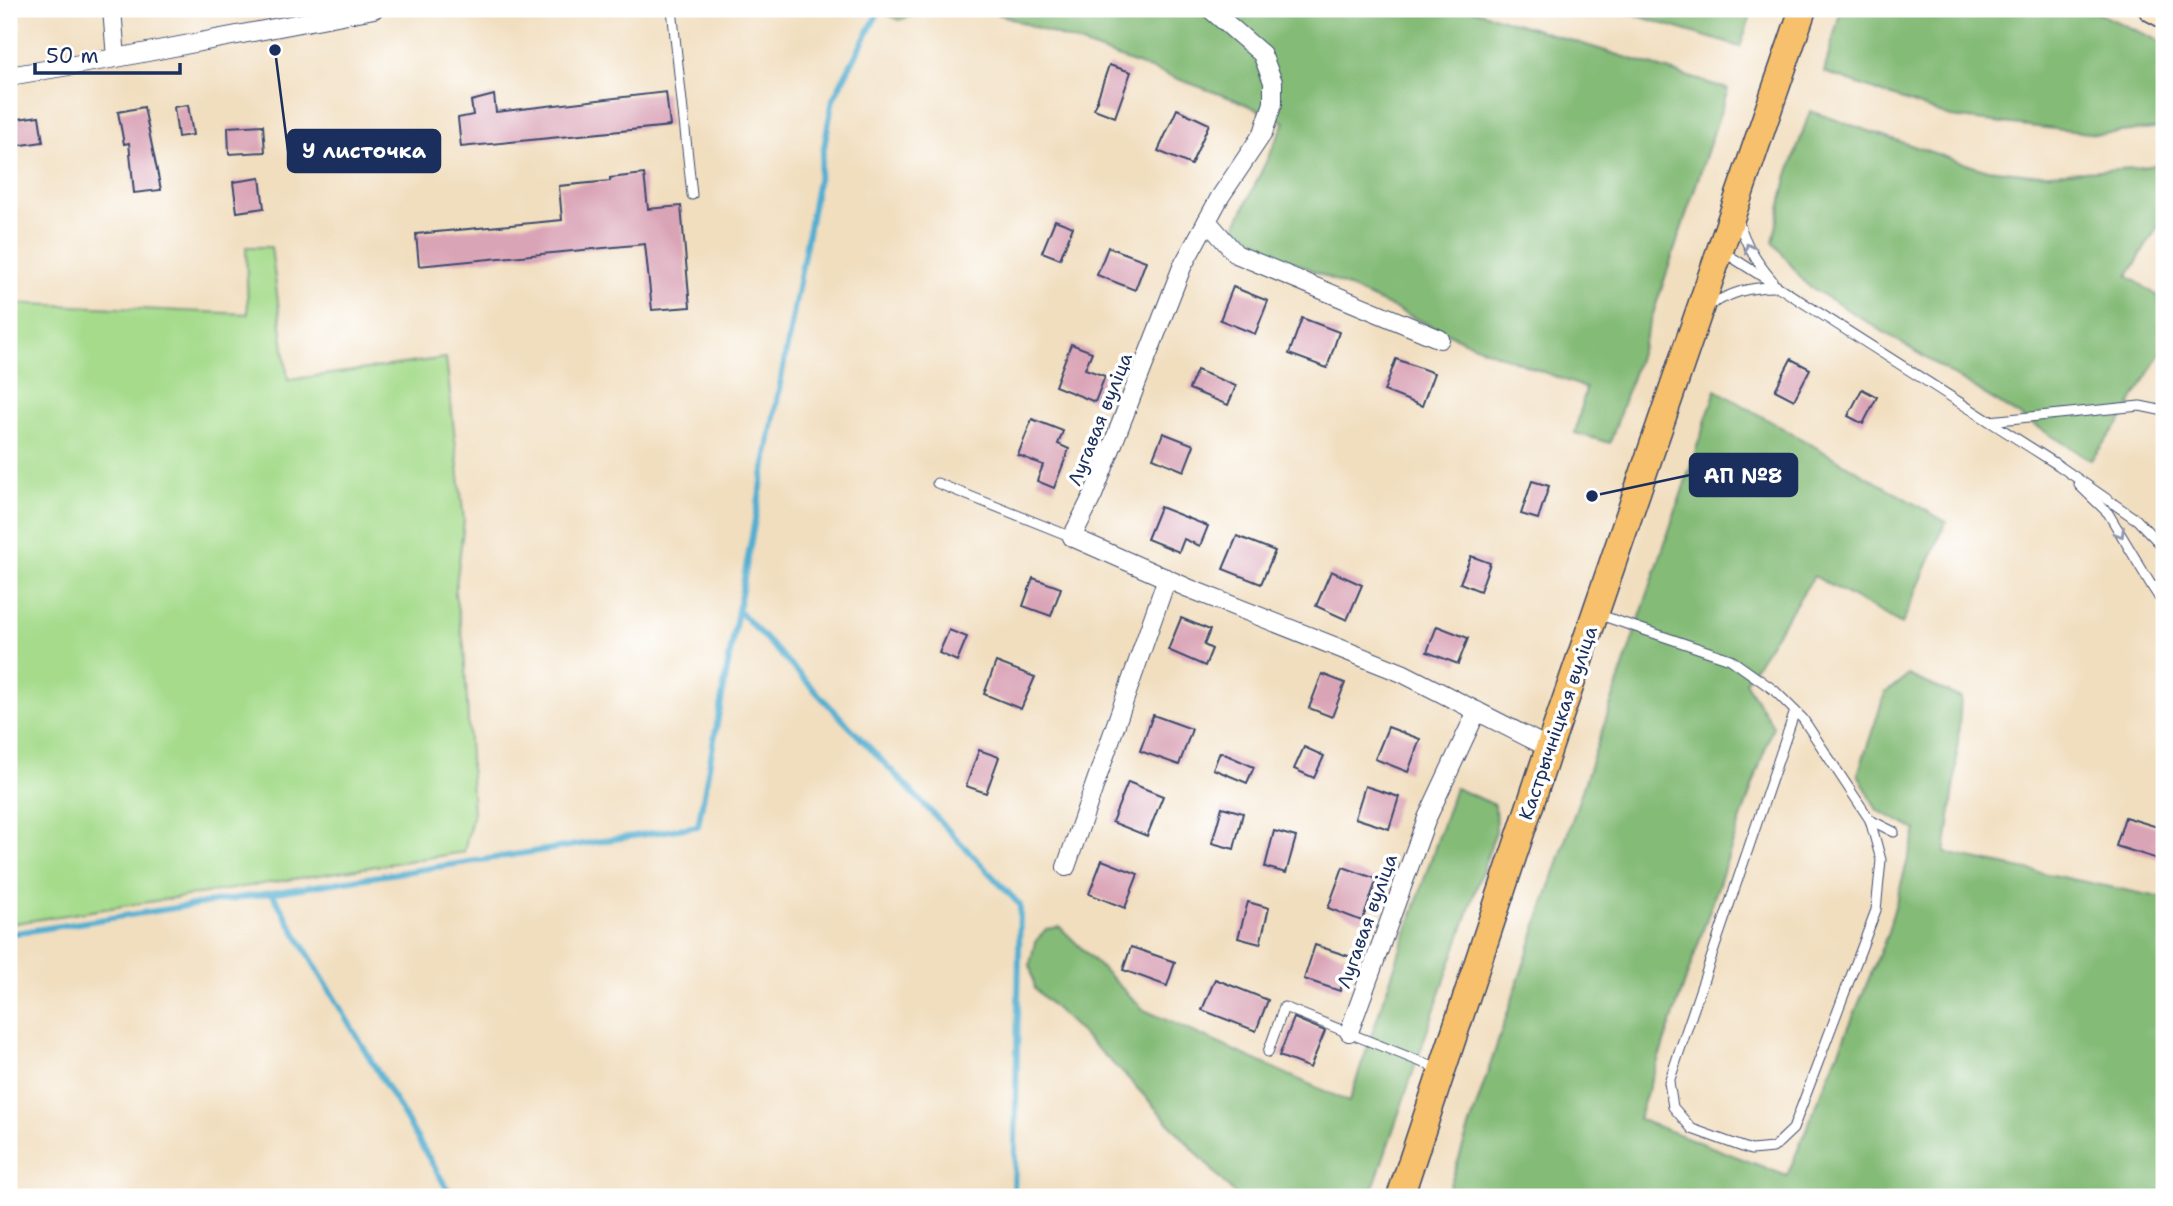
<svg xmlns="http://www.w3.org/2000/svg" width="2173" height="1206" font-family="'Shantell Sans',sans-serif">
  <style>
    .green { fill: #a5db8b; stroke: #608574; stroke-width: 2 }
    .forest { fill: #84bb77; stroke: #50756a; stroke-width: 2 }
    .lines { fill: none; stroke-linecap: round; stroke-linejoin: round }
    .stream { stroke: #51aed0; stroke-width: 6 }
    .building { fill: #daa4b7 }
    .lane-casing { stroke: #3b496d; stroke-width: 11 }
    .street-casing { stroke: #3b496d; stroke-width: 20 }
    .secondary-casing { stroke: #3b496d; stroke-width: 27 }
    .primary-casing { stroke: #3b496d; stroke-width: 29 }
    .lane { stroke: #fff; stroke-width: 9 }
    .street { stroke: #fff; stroke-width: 18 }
    .secondary { stroke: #fce6c4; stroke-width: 24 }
    .primary { stroke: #f7c06c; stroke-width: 26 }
    .oneway { stroke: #8d97ae }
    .labels { text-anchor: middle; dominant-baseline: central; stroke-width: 7; stroke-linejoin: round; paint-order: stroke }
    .street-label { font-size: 19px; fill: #1b2f5e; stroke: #fff }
    .leader { fill: none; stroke: #1b2f5e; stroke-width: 2.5 }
    .callout-dot { fill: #1b2f5e; stroke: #fff; stroke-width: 2.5 }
    .callout { fill: #1b2f5e; stroke: #1b2f5e; stroke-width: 2.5 }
    .callout-label { font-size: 21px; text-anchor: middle; font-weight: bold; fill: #fff }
  </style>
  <rect width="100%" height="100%" fill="#fff"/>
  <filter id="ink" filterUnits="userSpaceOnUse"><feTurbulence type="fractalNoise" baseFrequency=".0143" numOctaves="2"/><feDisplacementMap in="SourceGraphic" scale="14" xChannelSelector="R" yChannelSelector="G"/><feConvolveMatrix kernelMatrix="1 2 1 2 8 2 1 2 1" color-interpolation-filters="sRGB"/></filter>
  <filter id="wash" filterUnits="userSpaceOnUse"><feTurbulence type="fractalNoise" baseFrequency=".00686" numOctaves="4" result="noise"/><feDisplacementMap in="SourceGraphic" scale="28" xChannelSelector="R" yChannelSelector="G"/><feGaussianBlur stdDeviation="1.57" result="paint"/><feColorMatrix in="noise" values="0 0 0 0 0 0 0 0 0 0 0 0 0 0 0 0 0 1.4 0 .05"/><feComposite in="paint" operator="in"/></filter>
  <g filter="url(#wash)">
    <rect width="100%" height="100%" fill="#f1debf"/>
    <path class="green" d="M246 247H271L288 380 446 358 464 521 455 594 464 646 473 814 464 852 9 924V303L248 314Z"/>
    <g class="forest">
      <path d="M875 9H933L899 20Z"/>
      <path d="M985 9H1470L1728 89 1610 443 1575 433 1586 388 1475 346 1232 233 1285 122 1236 100Z"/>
      <path d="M1614 9H1753L1740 47Z"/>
      <path d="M1841 9H2089L2164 43V128L2098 134 1951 117 1824 72Z"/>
      <path d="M1810 111 1978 168 2032 174 2136 168 2164 164V216L2128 276 2164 300V348L2120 422 2091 460 1806 284 1773 242 1787 178Z"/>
      <path d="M1716 390 1946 522 1902 624 1814 576 1745 682 1773 726 1638 1119 1787 1176 1887 935 1916 830 1877 810 1858 774 1885 693 1908 675 1961 698 1955 781 1945 853 2164 898V1197H1446Z"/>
      <path d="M1455 788 1495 805 1496 831 1370 1197H1237L1127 1077 1035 989 1030 964 1035 942 1046 929 1060 927 1144 1010 1349 1102Z"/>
    </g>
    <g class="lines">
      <g class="stream">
        <path d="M738 610 1020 905 1014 1197"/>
        <path d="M272 893 452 1197"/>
        <path d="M9 934 698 826 833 99 880 9"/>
      </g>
    </g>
    <g id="blocks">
      <g class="building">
        <path d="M1109 65 1131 72 1115 117 1094 109Z"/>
        <path d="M666 92 670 126 461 147 458 118 473 115 471 101 494 95 496 112Z"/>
        <path d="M188 105 193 135 178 137 174 107Z"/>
        <path d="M144 107 161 190 134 193 129 143 124 144 118 112Z"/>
        <path d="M1177 109 1209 124 1191 165 1158 151Z"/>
        <path d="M39 116 43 142 15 146 11 120Z"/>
        <path d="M263 125 265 152 229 154 228 127Z"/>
        <path d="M644 174 648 209 681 206 690 307 652 310 645 244 419 266 416 234 562 220 559 186 610 181V178Z"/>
        <path d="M260 178 264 208 237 212 233 182Z"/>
        <path d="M1055 220 1073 227 1060 259 1042 252Z"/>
        <path d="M1108 247 1146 261 1135 290 1097 275Z"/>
        <path d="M1233 287 1268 301 1255 334 1220 320Z"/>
        <path d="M1302 318 1339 332 1327 368 1289 354Z"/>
        <path d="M1071 344 1092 352 1085 369 1105 376 1095 402 1055 386Z"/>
        <path d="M1396 359 1434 373 1422 406 1384 391Z"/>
        <path d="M1791 359 1810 369 1794 400 1775 390Z"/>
        <path d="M1197 370 1236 386 1228 405 1189 389Z"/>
        <path d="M1862 389 1877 397 1863 424 1848 416Z"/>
        <path d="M1032 419 1063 431 1058 444 1069 449 1054 488 1037 481 1043 465 1018 455Z"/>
        <path d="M1163 433 1194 445 1184 471 1153 458Z"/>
        <path d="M1532 481 1549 486 1538 519 1521 514Z"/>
        <path d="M1160 507 1208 526 1200 546 1184 539 1179 552 1147 539Z"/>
        <path d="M1237 536 1275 551 1261 584 1223 569Z"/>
        <path d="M1471 556 1490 563 1480 591 1460 583Z"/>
        <path d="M1331 571 1362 585 1347 620 1316 606Z"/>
        <path d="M1033 578 1061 588 1051 616 1023 606Z"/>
        <path d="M1181 618 1210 630 1204 645 1212 649 1205 666 1168 650Z"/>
        <path d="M1437 626 1468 638 1458 664 1427 652Z"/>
        <path d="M949 630 967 637 957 661 939 653Z"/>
        <path d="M996 662 1035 677 1021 709 984 694Z"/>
        <path d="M1322 674 1345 683 1332 717 1309 708Z"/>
        <path d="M1153 715 1192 729 1179 765 1140 751Z"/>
        <path d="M1388 727 1420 739 1408 772 1375 759Z"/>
        <path d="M1304 747 1324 756 1314 778 1294 769Z"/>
        <path d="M979 750 999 757 986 793 966 786Z"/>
        <path d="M1220 752 1254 767 1247 783 1213 769Z"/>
        <path d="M1128 782 1163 796 1147 836 1112 822Z"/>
        <path d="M1365 786 1399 797 1389 829 1355 818Z"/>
        <path d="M1222 807 1243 813 1234 849 1212 843Z"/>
        <path d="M2125 817 2164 829V861L2116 846Z"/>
        <path d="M1274 831 1296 837 1286 873 1265 867Z"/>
        <path d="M1102 860 1138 874 1125 908 1089 894Z"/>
        <path d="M1343 867 1377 879 1362 921 1328 908Z"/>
        <path d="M1248 902 1269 908 1260 944 1238 938Z"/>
        <path d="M1315 945 1351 957 1340 991 1304 979Z"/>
        <path d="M1131 947 1175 962 1167 986 1123 970Z"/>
        <path d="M1215 979 1268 1000 1256 1031 1202 1010Z"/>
        <path d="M1294 1018 1325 1031 1310 1068 1279 1056Z"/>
      </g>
    </g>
  </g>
  <g filter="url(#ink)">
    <use href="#blocks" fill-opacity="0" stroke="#3b496d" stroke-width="2"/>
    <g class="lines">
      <defs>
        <g id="lane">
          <path d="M672 9 692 195"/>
          <path d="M1738 219C1745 244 1756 261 1772 280"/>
          <path d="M1722 251 2058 465 2137 520 2164 548"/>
          <path d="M1706 307C1731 293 1747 287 1775 287"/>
          <path d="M1989 421 2140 406 2164 411"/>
          <path d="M937 483 1072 537"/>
          <path d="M2079 485 2108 513 2153 588"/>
          <path d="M2164 582 2153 588 2164 605"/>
          <path d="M1597 614 1730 659 1774 690 1803 719 1870 820 1894 832"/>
          <path d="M1795 711 1669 1082 1673 1107 1692 1129 1751 1150 1773 1148 1793 1129 1876 910 1881 860 1870 820"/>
          <path d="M1268 1052 1284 1007 1441 1070"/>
        </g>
        <g id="street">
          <path d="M112 9 116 58"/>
          <path d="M1210 9 1262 54 1273 82V103L1263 133 1220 197 1182 267 1093 495 1072 537 1188 588 1402 673 1549 748"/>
          <path d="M9 76 116 58 374 9"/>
          <path d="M1207 221 1236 254 1440 339"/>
          <path d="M1066 867 1167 578"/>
          <path d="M1349 1032 1427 818 1477 711"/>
        </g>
        <path id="secondary" d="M2151 9 2164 16"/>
        <path id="primary" d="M1400 1197 1549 748 1803 9"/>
      </defs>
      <use href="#lane" class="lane-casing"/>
      <use href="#street" class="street-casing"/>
      <use href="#secondary" class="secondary-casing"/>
      <use href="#primary" class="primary-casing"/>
      <use href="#lane" class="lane"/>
      <use href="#street" class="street"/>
      <use href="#secondary" class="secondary"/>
      <use href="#primary" class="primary"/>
    </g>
    <defs><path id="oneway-chevron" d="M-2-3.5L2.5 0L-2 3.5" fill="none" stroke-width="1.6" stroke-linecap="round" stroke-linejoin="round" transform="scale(1.75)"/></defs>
    <g class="oneway">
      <use href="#oneway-chevron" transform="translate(1749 248) rotate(-118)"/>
      <use href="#oneway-chevron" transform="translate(2120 533) rotate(59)"/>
    </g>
  </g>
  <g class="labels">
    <g class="street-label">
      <text transform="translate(1100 419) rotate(-68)">Лугавая вуліца</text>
      <text transform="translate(1558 723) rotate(-71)">Кастрычніцкая вуліца</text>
      <text transform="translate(1367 921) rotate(-70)">Лугавая вуліца</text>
    </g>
  </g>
  <path class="leader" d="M275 50L288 151M1592 496L1690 475"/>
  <g class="callout-dot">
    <circle cx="275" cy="50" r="7"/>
    <circle cx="1592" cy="496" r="7"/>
  </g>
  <g class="callout">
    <rect x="288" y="130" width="152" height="42" rx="7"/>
    <rect x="1690" y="454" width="107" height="42" rx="7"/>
  </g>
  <g class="callout-label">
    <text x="364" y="158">У листочка</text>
    <text x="1743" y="483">АП №8</text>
  </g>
  <rect width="2173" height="1206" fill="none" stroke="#fff" stroke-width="35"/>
  <path d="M35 63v10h145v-10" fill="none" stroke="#1b2f5e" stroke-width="3.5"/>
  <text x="46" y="63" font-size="21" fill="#1b2f5e" stroke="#ffffff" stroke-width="5" paint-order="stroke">50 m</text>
</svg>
